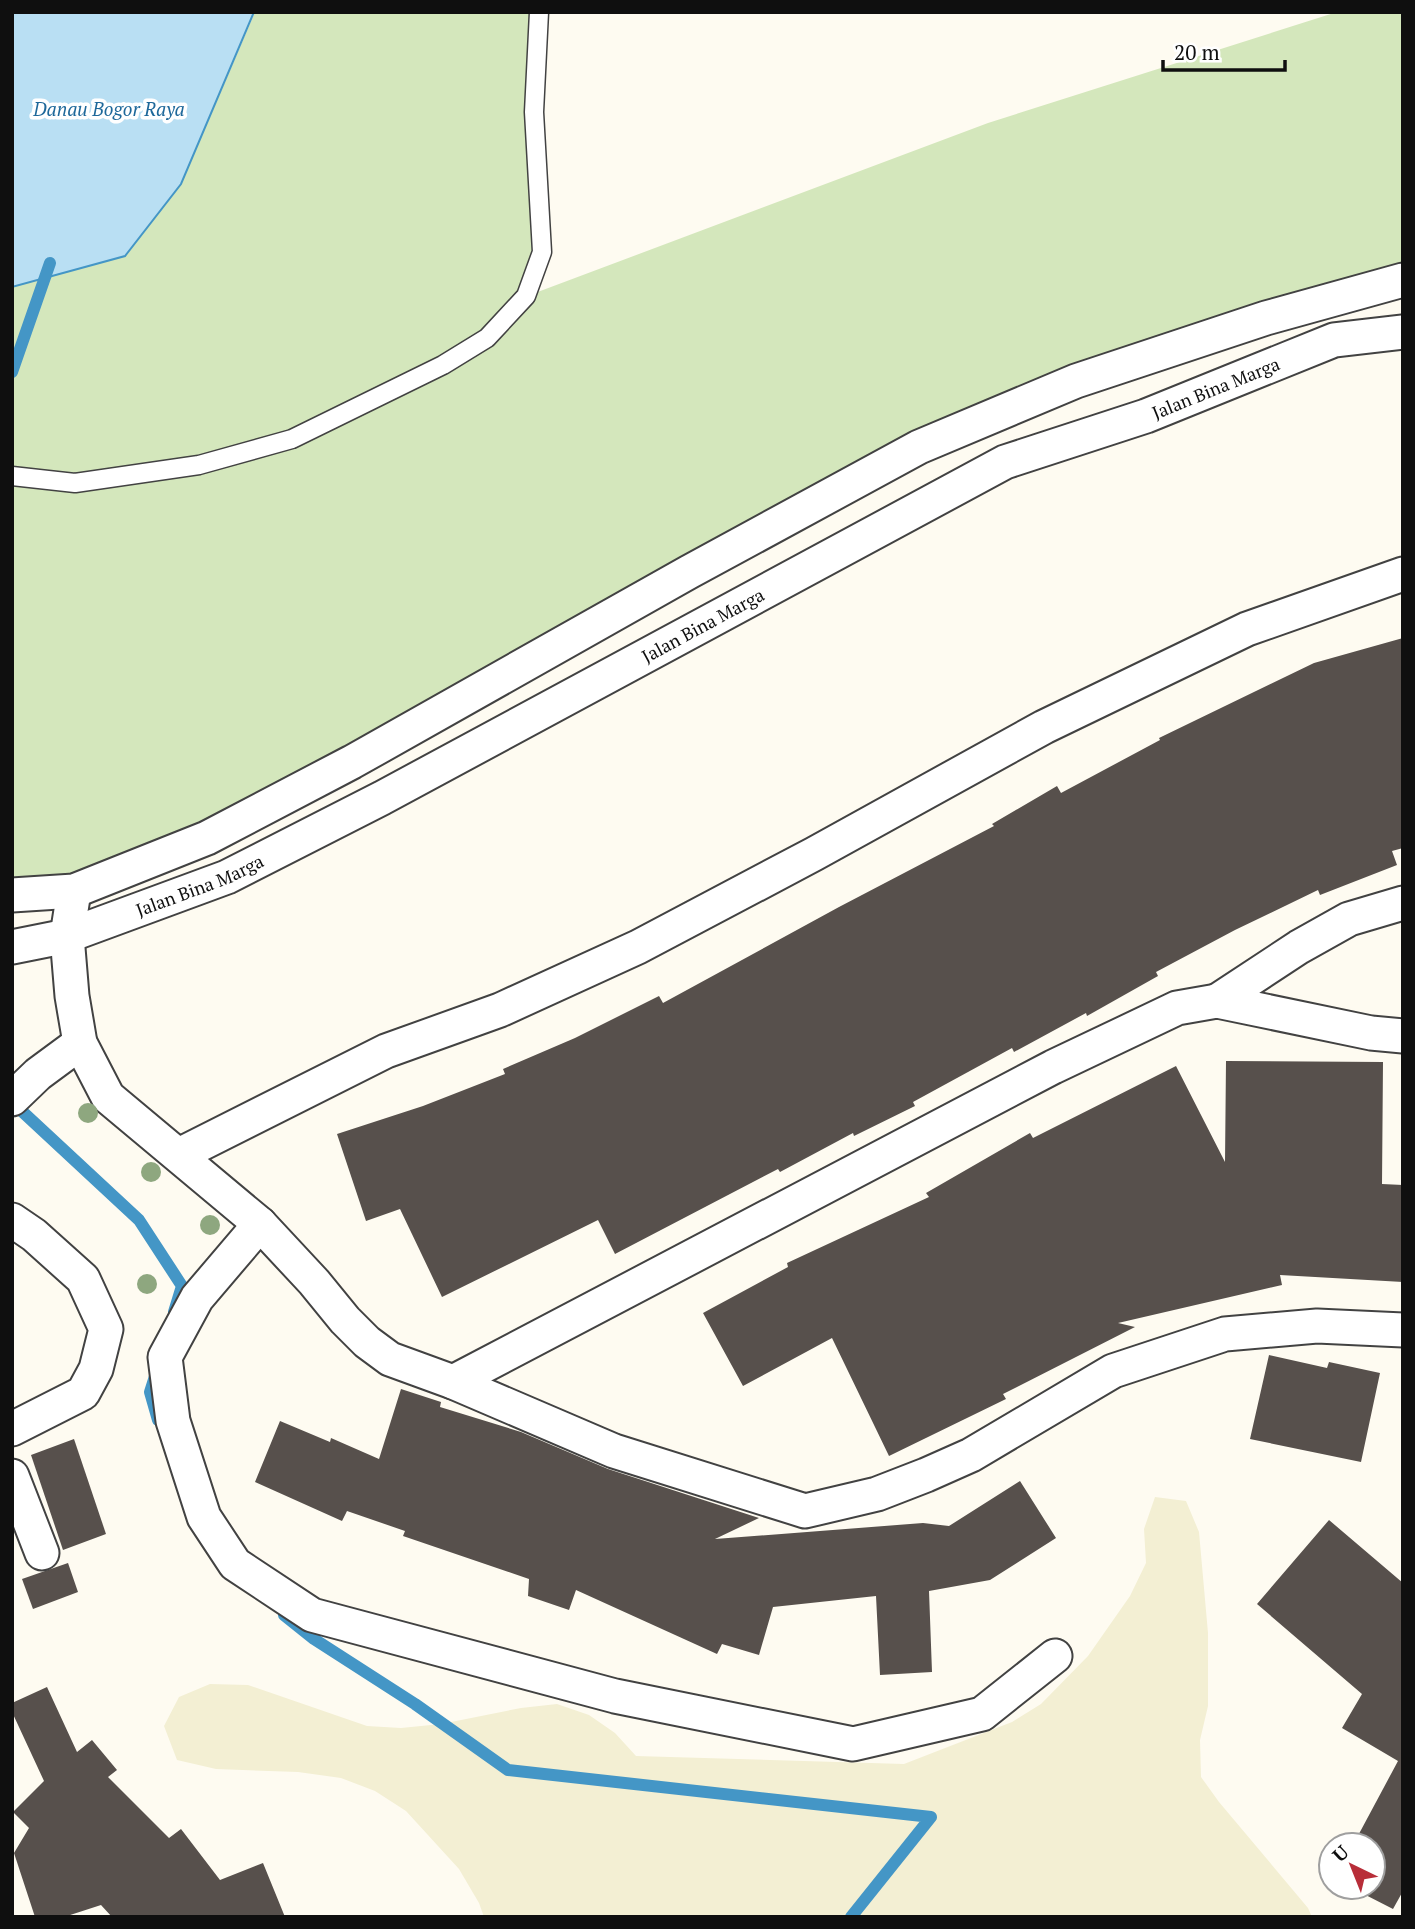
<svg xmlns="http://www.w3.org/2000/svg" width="1415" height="1929" font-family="'PT Serif',serif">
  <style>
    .farmland { fill: #f3efd3 }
    .green { fill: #d4e7bc }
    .water { fill: #b9dff3; stroke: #4496c6; stroke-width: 2 }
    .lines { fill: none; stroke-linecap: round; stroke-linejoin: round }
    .stream { stroke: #4496c6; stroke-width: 12 }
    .building { fill: #57504c }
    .service-casing { stroke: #424242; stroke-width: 21 }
    .minor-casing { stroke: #424242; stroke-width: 37 }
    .service { stroke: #fff; stroke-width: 18 }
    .minor { stroke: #fff; stroke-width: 33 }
    .tree { fill: #8ea77f }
    .labels { text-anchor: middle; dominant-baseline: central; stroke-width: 7; stroke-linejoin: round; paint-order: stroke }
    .street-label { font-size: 18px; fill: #0f0f0f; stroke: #fff }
    .water-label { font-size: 19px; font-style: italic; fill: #1e689a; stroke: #fff }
  </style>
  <rect width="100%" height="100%" fill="#fefbf1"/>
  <path class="farmland" d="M1155 1497 1186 1501 1199 1532 1208 1633V1706L1200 1740 1201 1777 1219 1802 1308 1908 1312 1917H484L479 1903 459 1869 406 1811 375 1791 341 1778 298 1772 216 1769 177 1760 164 1726 179 1697 210 1684 248 1685 367 1726 401 1728 441 1724 521 1708 557 1704 589 1715 615 1733 636 1756 904 1764 1012 1722 1041 1704 1088 1656 1130 1596 1146 1563 1144 1529Z"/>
  <path class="green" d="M255 12H539L542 252 527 296 988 123 1337 12H1403V281L1076 381 214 834 12 895V287L125 256 181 184Z"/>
  <path class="water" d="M12 12H254L181 184 125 256 12 287Z"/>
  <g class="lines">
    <g class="stream">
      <path d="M12 372 50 263"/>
      <path d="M12 1102 139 1220 182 1286 174 1312"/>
      <path d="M157 1370 150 1392 158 1420"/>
      <path d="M284 1615 314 1639 415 1704 508 1770 931 1817 851 1917"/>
    </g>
  </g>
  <g class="building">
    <path d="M1403 638V848L1392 851 1397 865 1320 895 1318 890 1235 930 1156 972 1158 976 1087 1016 1086 1013 1014 1052 1012 1048 913 1102 915 1106 854 1136 853 1133 780 1172 778 1169 615 1254 598 1220 442 1297 400 1209 366 1221 337 1134 423 1106 505 1074 503 1069 575 1038 659 996 663 1003 839 907 994 826 992 824 1057 786 1061 793 1160 740 1159 738 1314 663Z"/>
    <path d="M1226 1061 1383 1062 1382 1184 1403 1185V1282L1280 1275 1282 1285 1118 1323 1135 1327 1003 1394 1006 1399 889 1456 832 1338 743 1386 703 1313 788 1267 787 1263 929 1197 926 1193 1030 1133 1033 1138 1176 1066 1225 1162Z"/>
    <path d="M1269 1355 1327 1368 1329 1362 1380 1373 1361 1462 1250 1439Z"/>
    <path d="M401 1389 441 1402 440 1407 521 1432 608 1469 759 1518 715 1539 923 1523 949 1526 1020 1481 1056 1538 990 1580 929 1591 932 1672 880 1675 876 1596 773 1607 759 1655 722 1644 717 1654 576 1590 569 1610 528 1596 529 1579 403 1536 405 1531 347 1511 342 1521 255 1482 280 1421 330 1442 331 1438 379 1459Z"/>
    <path d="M74 1439 106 1534 63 1550 31 1455Z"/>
    <path d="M1329 1520 1403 1583V1891L1393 1909 1350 1887H1373V1845H1353L1398 1761 1342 1728 1362 1694 1257 1604Z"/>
    <path d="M68 1563 78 1592 33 1609 22 1579Z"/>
    <path d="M47 1687 77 1752 92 1740 117 1770 108 1777 169 1838 181 1829 220 1880 263 1863 285 1917H112L101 1905 64 1917H35L14 1853 29 1828 13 1812 44 1781 12 1712V1703Z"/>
  </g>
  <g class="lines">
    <defs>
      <path id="service" d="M12 476 75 483 199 465 292 439 443 365 487 338 526 296 542 252 534 112 539 12"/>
      <g id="minor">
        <path d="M74 891 67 936 72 996 80 1043 108 1097 260 1224 314 1282 345 1320 367 1342 390 1359 453 1382 614 1451 805 1511 877 1494 926 1475 971 1455 1113 1371 1225 1334 1317 1326 1403 1330"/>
        <path d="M12 895 74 891 207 838 352 762 689 572 919 447 1076 381 1266 318 1403 280"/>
        <path id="s1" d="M12 947 67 936 227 877 382 798 1005 462 1146 416 1334 340 1403 332"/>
        <path d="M1217 1001 1299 947 1349 919 1403 903"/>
        <path d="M12 1099 38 1074 80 1043"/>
        <path d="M179 1155 386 1051 500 1010 638 947 814 854 1044 727 1247 629 1403 574"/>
        <path d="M12 1220 34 1235 83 1279 106 1329 96 1369 83 1393 12 1429"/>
        <path d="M260 1224 197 1298 165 1357 173 1421 204 1517 235 1564 312 1615 615 1696 853 1744 982 1714 1055 1656"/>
        <path d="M453 1382 1053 1067 1177 1008 1217 1001 1371 1033 1403 1036"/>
        <path d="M12 1476 42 1553"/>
      </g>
    </defs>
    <use href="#service" class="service-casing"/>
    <use href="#minor" class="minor-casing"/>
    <use href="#service" class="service"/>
    <use href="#minor" class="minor"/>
  </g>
  <g class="tree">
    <circle cx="88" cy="1113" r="10"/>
    <circle cx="151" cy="1172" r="10"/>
    <circle cx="210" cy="1225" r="10"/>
    <circle cx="147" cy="1284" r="10"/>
  </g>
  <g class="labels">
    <g class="street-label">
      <text stroke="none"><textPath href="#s1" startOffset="1332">Jalan Bina Marga</textPath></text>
      <text stroke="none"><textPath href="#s1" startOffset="765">Jalan Bina Marga</textPath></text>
      <text stroke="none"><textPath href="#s1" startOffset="198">Jalan Bina Marga</textPath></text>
    </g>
    <g class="water-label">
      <text x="109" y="108">Danau Bogor Raya</text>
    </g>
  </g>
  <rect width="1415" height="1929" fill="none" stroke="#0f0f0f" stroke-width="28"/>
  <g transform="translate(1352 1866) rotate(317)"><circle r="33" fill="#ffffff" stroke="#9f9f9f" stroke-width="2"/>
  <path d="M0-5L12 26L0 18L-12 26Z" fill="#b82e39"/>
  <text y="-10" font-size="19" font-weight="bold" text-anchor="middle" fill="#0f0f0f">U</text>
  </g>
  <path d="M1163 60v10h122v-10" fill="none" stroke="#0f0f0f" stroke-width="3.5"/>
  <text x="1174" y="60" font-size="21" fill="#0f0f0f" stroke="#ffffff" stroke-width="5" paint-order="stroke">20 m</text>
</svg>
